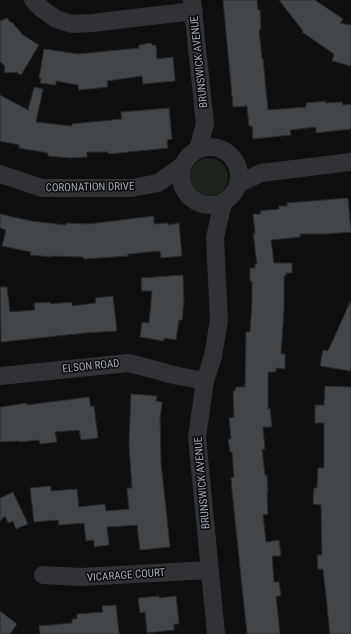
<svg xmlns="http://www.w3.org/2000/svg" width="351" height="634" font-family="'Roboto Condensed',sans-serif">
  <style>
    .green { fill: #1e241e }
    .building { fill: #434648; stroke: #292a2c }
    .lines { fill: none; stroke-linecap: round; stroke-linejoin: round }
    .minor { stroke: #313235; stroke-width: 18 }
    .labels { text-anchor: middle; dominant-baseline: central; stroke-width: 3; stroke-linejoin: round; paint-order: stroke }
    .street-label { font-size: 11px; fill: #a2a8b0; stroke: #0a0a0b }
  </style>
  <rect width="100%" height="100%" fill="#0f0f10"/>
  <circle class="green" cx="209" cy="177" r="19"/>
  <g class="building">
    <path d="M223 0H257L258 10H260L261 29 259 30 262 59H263L268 110 306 107V103L326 101V103L342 102 343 105 351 104V129L316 133V127L290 130 291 135 253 139 252 126H249L247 106 233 107Z"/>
    <path d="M279 0H315L343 19 340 23 351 25V66L332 61 334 54 302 32 303 31Z"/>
    <path d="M7 18 11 23 12 22 23 35 39 45 21 75 16 72 4 73 5 66 0 62V21Z"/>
    <path d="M151 43 152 45H156L157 59 173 57 175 81 143 84 142 76 107 81 108 87 79 90 78 85 56 81V85L40 83 41 78H39L44 49 78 54 139 48V45Z"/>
    <path d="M34 87 43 89 36 122 72 126V124L122 119 121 112 169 108 172 139 167 140 168 148 109 154 108 152H87V157L71 158 48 156V153L19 148V145L0 141V95L28 110Z"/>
    <path d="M348 198 351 232 328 234H300V237L271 240 274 263H292V273H286V276H284V310L281 354H285V369L276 368V372H268V409L270 408 272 427H263L265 449H262L265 475H267L268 493H267L268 514 263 515 266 542 279 540 281 556H272L274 582H279L281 596H276L280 634H247L232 491 231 478 234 477 232 452H230L228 439H231L229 418 234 417 233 391H235L236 387H245L246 332H250L252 303V281H250V268H255V264H257L253 233 255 234 253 214H261L260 211 279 209V206H287V203Z"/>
    <path d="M0 214 31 221 66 225V223L89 224 154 216V224L168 223V225L179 223 182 256 161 258 160 251 128 254V256L84 259 83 257 52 256V257L30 255 31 252 2 246 6 230 0 228Z"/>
    <path d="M183 275 184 300 182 320H179L176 340 164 338V341L140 337 142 322 149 323 152 291H142L141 278Z"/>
    <path d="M0 287H7L10 312 35 310 34 303 50 302V304L72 302V306L96 303 95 298 113 296 117 331 85 333 1 342Z"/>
    <path d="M351 300V371L320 366 323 350 328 351Z"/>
    <path d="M325 386 351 387V634H330L323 569H318L317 555H322L321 505 313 504 314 488H317L318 468H324V423H315V405H324Z"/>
    <path d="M131 394 157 396 156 401 162 402 160 419 161 462 170 547 140 550 137 525 107 527 109 545 94 547V540L86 541 84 523 59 525 58 520 34 522 30 488 51 486V491L77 489 79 507 105 504 106 511 129 509 127 488H132L129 444Z"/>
    <path d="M89 397 91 407 94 406 98 438 81 440 79 430 55 432 57 442 40 444 39 440 20 442 19 441 0 442V407L27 403V405Z"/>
    <path d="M13 492 28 524 16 529 13 521 8 523 5 516 0 521V498Z"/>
    <path d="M159 596V598L176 596 179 624H174V630L147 633 145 612 140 613 138 598Z"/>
    <path d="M116 605 119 634H40L39 626 72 623V619H77V614L103 612 102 606Z"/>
    <path d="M0 611 17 624 10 634H0Z"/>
  </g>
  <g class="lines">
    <g class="minor">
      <path d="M33 0 42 9 56 19 72 24 92 23 194 11"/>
      <path d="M192 0 205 124 198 149"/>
      <circle cx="210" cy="176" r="29"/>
      <path d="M0 174 42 188H132L158 183 183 165"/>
      <path d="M238 184 261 173 351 162"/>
      <path d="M0 376 129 363 178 376 205 381"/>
      <path d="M43 575 81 577 209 570"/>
      <path d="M216 634 197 437 205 381 213 356 219 320 215 238 223 202"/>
    </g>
  </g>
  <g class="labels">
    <g class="street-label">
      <text transform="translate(199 62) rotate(-96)">BRUNSWICK AVENUE</text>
      <text transform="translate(90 187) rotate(-1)">CORONATION DRIVE</text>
      <text transform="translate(91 366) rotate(-6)">ELSON ROAD</text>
      <text transform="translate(202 483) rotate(-95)">BRUNSWICK AVENUE</text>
      <text transform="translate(126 575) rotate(-4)">VICARAGE COURT</text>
    </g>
  </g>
</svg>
